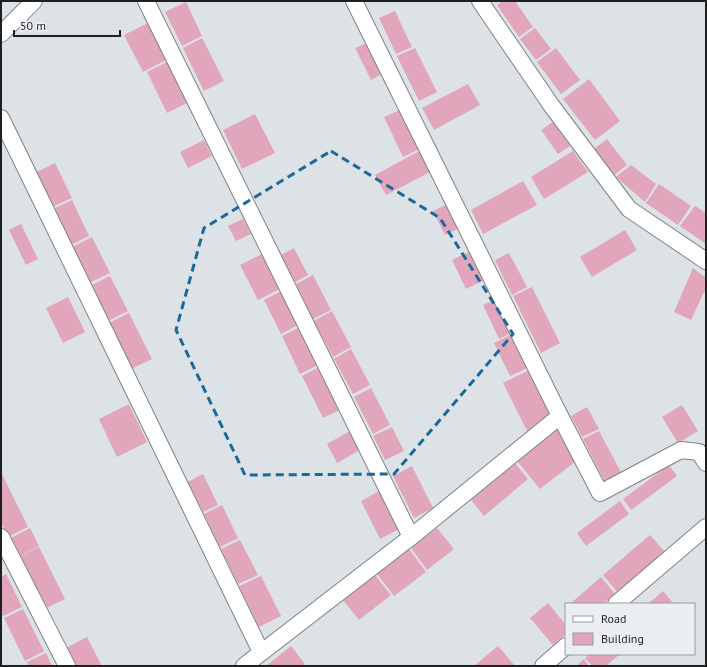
<svg xmlns="http://www.w3.org/2000/svg" width="707" height="667" font-family="'PT Sans',sans-serif">
  <style>
    .building { fill: #e1a6bb }
    .lines { fill: none; stroke-linecap: round; stroke-linejoin: round }
    .minor-casing { stroke: #7f8286; stroke-width: 18 }
    .minor { stroke: #fff; stroke-width: 16 }
    .marked { fill: none; stroke: #1a699b; stroke-width: 3; stroke-dasharray: 8 5; stroke-linejoin: round }
  </style>
  <rect width="100%" height="100%" fill="#dde2e6"/>
  <g class="building">
    <path d="M503 1H515L533 27 519 37 497 5Z"/>
    <path d="M186 2 202 36 182 46 165 12Z"/>
    <path d="M395 11 412 47 396 54 379 18Z"/>
    <path d="M148 23 166 60 143 72 124 35Z"/>
    <path d="M535 28 551 49 536 60 520 39Z"/>
    <path d="M202 38 224 81 204 91 183 48Z"/>
    <path d="M369 42 384 73 371 80 355 48Z"/>
    <path d="M415 48 437 92 419 101 397 56Z"/>
    <path d="M556 48 580 80 561 94 537 62Z"/>
    <path d="M167 62 187 103 167 113 147 72Z"/>
    <path d="M589 79 620 121 595 140 563 99Z"/>
    <path d="M468 84 480 105 434 130 422 108Z"/>
    <path d="M402 109 421 148 403 157 384 117Z"/>
    <path d="M255 114 275 153 242 169 223 130Z"/>
    <path d="M553 122 570 146 558 154 541 130Z"/>
    <path d="M607 139 627 165 614 175 594 149Z"/>
    <path d="M204 140 212 156 188 168 180 152Z"/>
    <path d="M421 150 432 171 386 195 375 175Z"/>
    <path d="M573 151 588 172 544 199 531 177Z"/>
    <path d="M55 163 72 198 50 208 33 174Z"/>
    <path d="M631 165 656 184 645 202 616 177Z"/>
    <path d="M523 181 537 205 483 234 471 210Z"/>
    <path d="M659 184 691 206 678 225 646 203Z"/>
    <path d="M72 200 89 236 69 246 51 210Z"/>
    <path d="M448 204 460 228 445 235 433 211Z"/>
    <path d="M695 206 706 213V244L680 226Z"/>
    <path d="M243 219 251 234 236 241 228 226Z"/>
    <path d="M21 224 38 259 26 265 9 230Z"/>
    <path d="M625 230 637 250 592 277 580 257Z"/>
    <path d="M92 237 110 273 87 284 70 248Z"/>
    <path d="M294 248 308 275 295 282 281 255Z"/>
    <path d="M473 250 487 279 466 289 452 260Z"/>
    <path d="M509 253 527 287 512 295 495 260Z"/>
    <path d="M262 254 280 289 258 300 240 265Z"/>
    <path d="M693 268 706 278V288L691 320 674 312Z"/>
    <path d="M313 275 331 310 313 319 296 284Z"/>
    <path d="M110 276 128 311 106 322 88 287Z"/>
    <path d="M532 287 560 343 541 353 513 296Z"/>
    <path d="M281 291 298 325 281 334 264 300Z"/>
    <path d="M68 297 85 332 63 343 46 308Z"/>
    <path d="M497 299 513 332 499 339 483 305Z"/>
    <path d="M332 311 351 347 333 357 314 321Z"/>
    <path d="M129 313 152 359 129 370 107 324Z"/>
    <path d="M300 327 318 365 300 374 282 336Z"/>
    <path d="M514 333 530 367 510 376 494 343Z"/>
    <path d="M351 349 370 385 353 394 334 359Z"/>
    <path d="M319 367 340 410 323 418 302 376Z"/>
    <path d="M531 369 553 414 528 433 503 383Z"/>
    <path d="M371 388 390 425 373 434 354 397Z"/>
    <path d="M129 404 147 442 117 457 99 419Z"/>
    <path d="M682 405 698 431 678 443 662 417Z"/>
    <path d="M587 407 599 429 582 437 571 416Z"/>
    <path d="M392 427 404 451 385 460 373 436Z"/>
    <path d="M558 429 576 461 540 489 517 461Z"/>
    <path d="M350 431 360 450 337 463 327 444Z"/>
    <path d="M599 431 622 474 606 484 583 439Z"/>
    <path d="M515 463 528 479 484 516 471 500Z"/>
    <path d="M669 465 677 476 631 510 623 499Z"/>
    <path d="M412 466 433 508 414 518 393 476Z"/>
    <path d="M1 472 28 527 8 537 1 522Z"/>
    <path d="M203 474 218 505 203 512 188 482Z"/>
    <path d="M379 491 399 529 380 539 361 501Z"/>
    <path d="M620 501 629 514 586 546 577 533Z"/>
    <path d="M222 505 238 538 220 547 204 514Z"/>
    <path d="M30 528 39 546 18 557 9 539Z"/>
    <path d="M437 528 454 549 427 570 411 548Z"/>
    <path d="M650 535 665 552 617 592 603 575Z"/>
    <path d="M240 540 258 575 238 584 221 549Z"/>
    <path d="M39 547 65 599 44 609 18 557Z"/>
    <path d="M409 549 426 572 394 596 377 574Z"/>
    <path d="M6 574 22 607 3 616 1 612V577Z"/>
    <path d="M375 575 391 595 359 620 343 600Z"/>
    <path d="M261 576 281 616 259 627 239 586Z"/>
    <path d="M601 577 615 594 603 604H570Z"/>
    <path d="M663 591 674 604H648Z"/>
    <path d="M548 603 566 625V634L553 645 530 618Z"/>
    <path d="M23 609 44 651 25 661 4 618Z"/>
    <path d="M87 637 102 666H73L64 649Z"/>
    <path d="M291 646 305 664 303 666H266Z"/>
    <path d="M498 646 515 666H474Z"/>
    <path d="M46 653 52 666H29L27 662Z"/>
    <path d="M590 654H620L606 666H592L585 658Z"/>
    <path d="M584 659 589 666H576Z"/>
  </g>
  <g class="lines">
    <defs>
      <g id="minor">
        <path d="M146 1 411 537"/>
        <path d="M354 1 560 416 600 493 681 450 699 452 706 463"/>
        <path d="M480 1 551 105 629 209 706 261"/>
        <path d="M1 34 34 1"/>
        <path d="M1 118 261 652"/>
        <path d="M1 537 67 666"/>
        <path d="M616 604 706 527"/>
        <path d="M244 666 411 537 560 416"/>
        <path d="M543 666 566 646"/>
      </g>
    </defs>
    <use href="#minor" class="minor-casing"/>
    <use href="#minor" class="minor"/>
  </g>
  <path class="marked" d="M331 151 440 218 513 334 394 474 245 475 176 330 204 228Z"/>
  <rect width="707" height="667" fill="none" stroke="#1e1f21" stroke-width="4"/>
  <rect x="565" y="603" width="130" height="52" fill="#ebeff3" stroke="#999c9f"/>
  <rect x="573" y="616" width="20" height="6" fill="#ffffff" stroke="#999c9f"/>
  <text x="601" y="623" font-size="12" fill="#1e1f21">Road</text>
  <rect x="573" y="633" width="20" height="12" fill="#e1a6bb" stroke="#999c9f"/>
  <text x="601" y="643" font-size="12" fill="#1e1f21">Building</text>
  <path d="M14 30v6h106v-6" fill="none" stroke="#1e1f21" stroke-width="2"/>
  <text x="20" y="30" font-size="12" fill="#1e1f21" stroke="#ebeff3" stroke-width="3" paint-order="stroke">50 m</text>
</svg>
